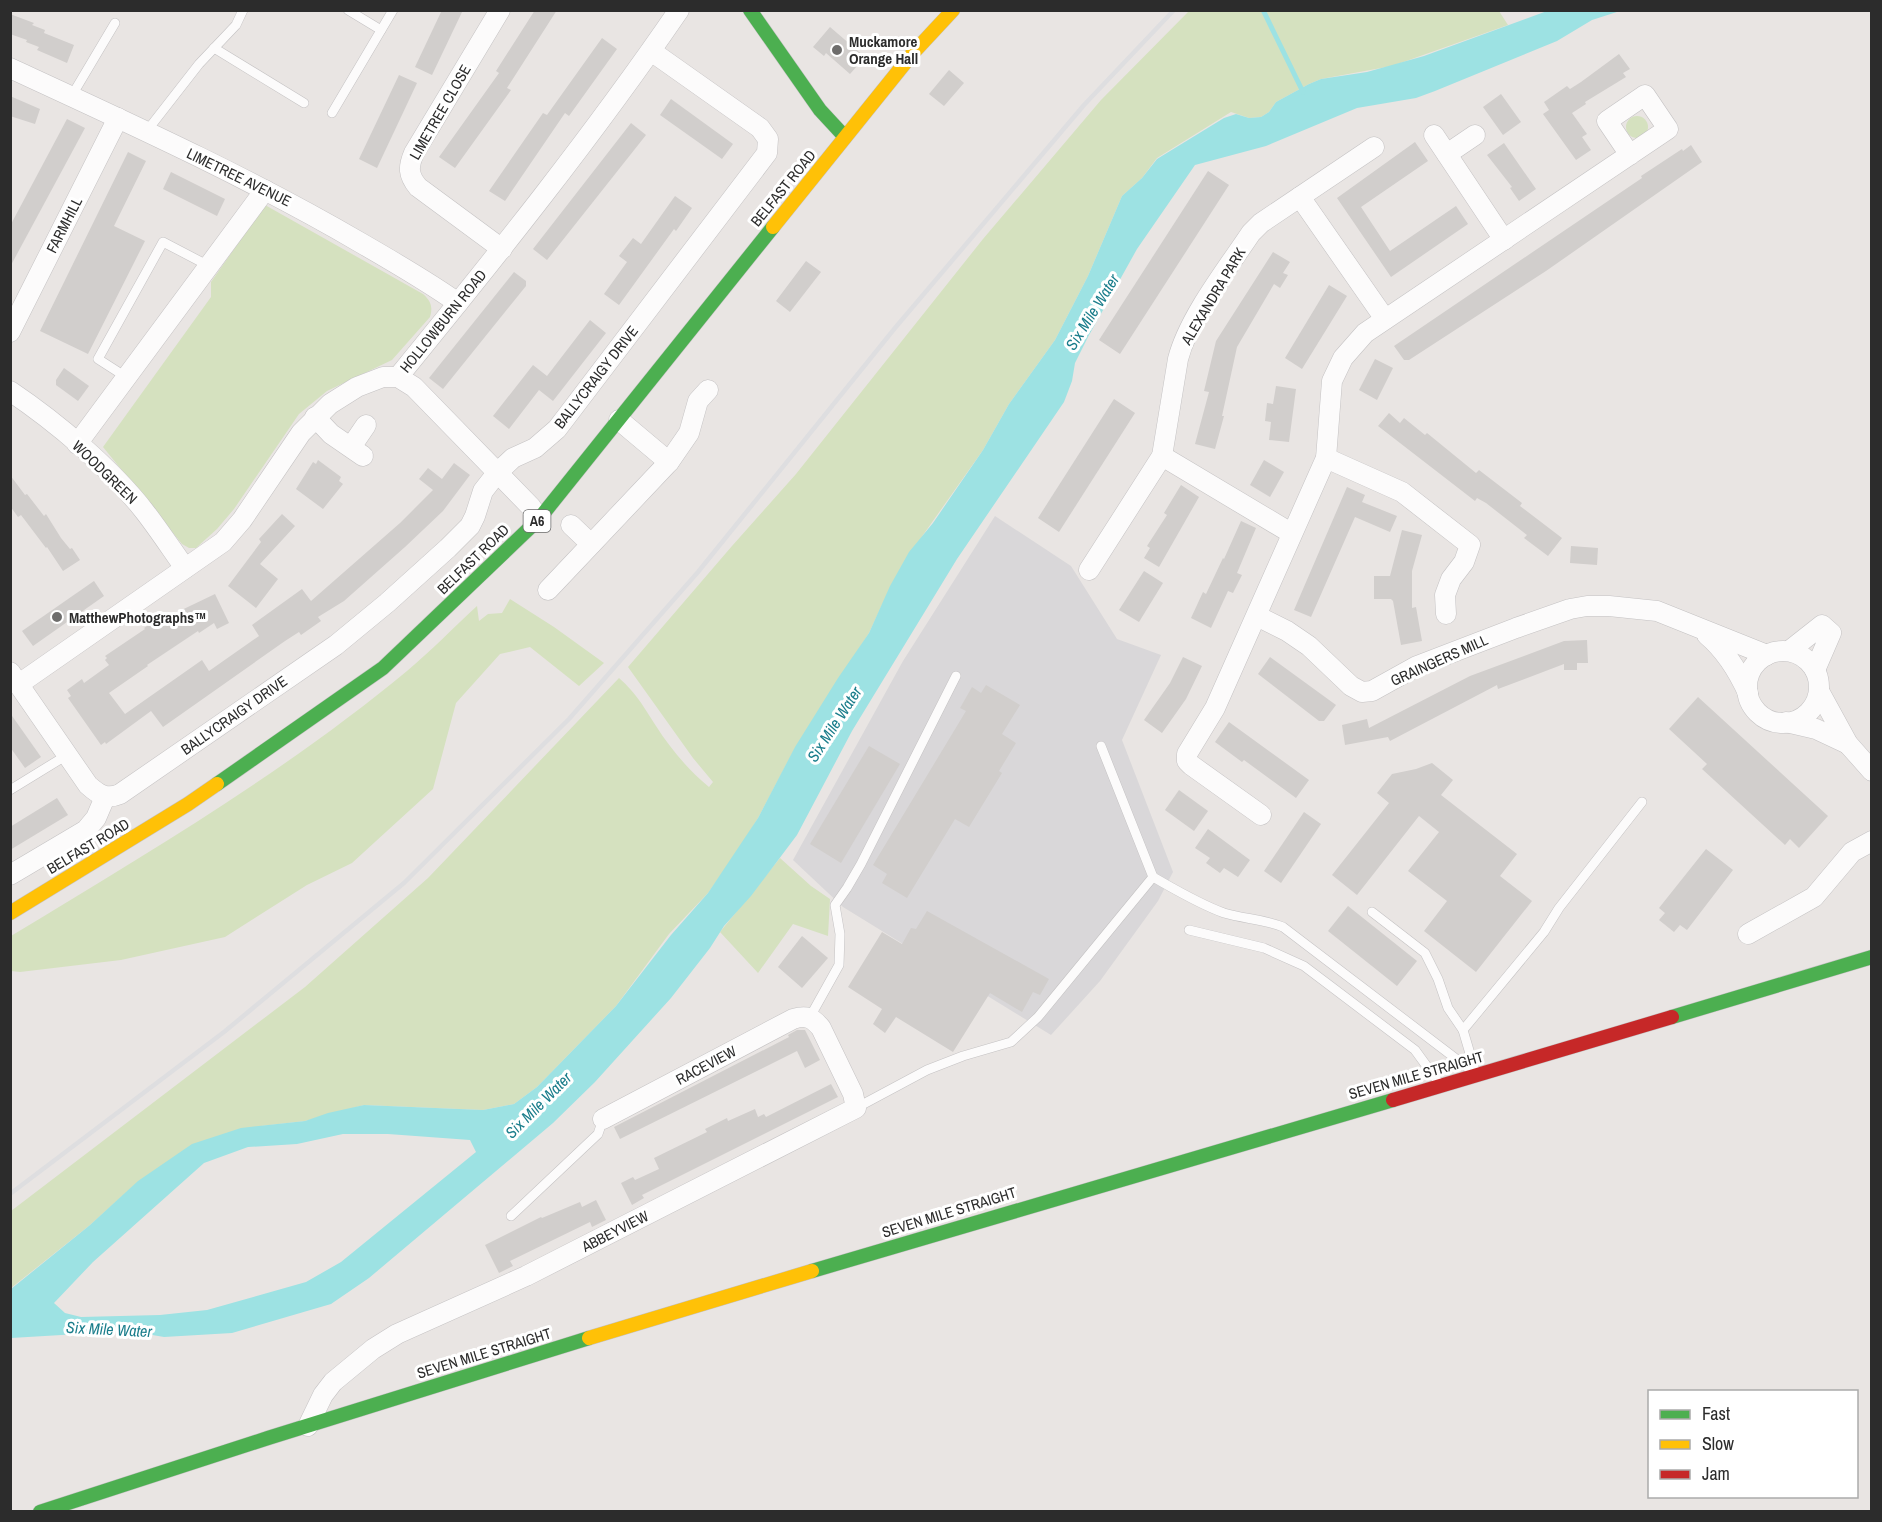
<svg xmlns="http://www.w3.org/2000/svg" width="1882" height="1522" font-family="'Archivo Narrow',sans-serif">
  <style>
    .industrial { fill: #d9d7d9 }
    .green { fill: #d5e1bf }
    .water { fill: #9de2e3; fill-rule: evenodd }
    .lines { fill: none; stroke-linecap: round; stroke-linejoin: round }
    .stream { stroke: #9de2e3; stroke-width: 5 }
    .building { fill: #d1cecc }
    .lane-casing { stroke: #c4c2c3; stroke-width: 10 }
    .street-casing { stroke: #c4c2c3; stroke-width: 21 }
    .fast-casing { stroke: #c4c2c3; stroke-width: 15 }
    .slow-casing { stroke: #c4c2c3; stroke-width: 15 }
    .jam-casing { stroke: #c4c2c3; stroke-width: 15 }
    .lane { stroke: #fcfbfb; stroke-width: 9 }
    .street { stroke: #fcfbfb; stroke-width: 20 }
    .fast { stroke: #4caf50; stroke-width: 14 }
    .slow { stroke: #ffc107; stroke-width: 14 }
    .jam { stroke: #c62828; stroke-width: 14 }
    .rail { stroke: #dedee0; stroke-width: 4.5 }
    .poi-dot { fill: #6e6d6c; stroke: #fff; stroke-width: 2 }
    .labels { text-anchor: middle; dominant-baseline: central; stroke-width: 6; stroke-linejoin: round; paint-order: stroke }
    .shield { fill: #fff; stroke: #6b6b6b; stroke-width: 1.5 }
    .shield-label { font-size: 14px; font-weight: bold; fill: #2c2c2c }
    .poi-label { font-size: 15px; font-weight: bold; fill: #2c2c2c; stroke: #fff; text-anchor: start }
    .street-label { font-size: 15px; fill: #2c2c2c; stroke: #fff }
    .water-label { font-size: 16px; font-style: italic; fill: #1a7d8b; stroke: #fff }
  </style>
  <rect width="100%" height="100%" fill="#e9e5e3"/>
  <path class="industrial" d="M995 516 1071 566 1117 639 1161 655 1122 740 1173 872 1158 901 1100 981 1051 1035 843 907 793 860 903 661Z"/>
  <g class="green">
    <path d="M1189 11H1499L1508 25 1392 66 1321 79 1309 84 1276 102 1269 112 1261 117 1249 118 1231 112 1157 158 1142 178 1122 196 1088 276 1055 340 1009 404 983 450 923 535 881 607 869 633 794 750 758 818 737 852 708 893 669 934 616 1006 537 1087 514 1104 483 1110 364 1105 305 1121 261 1126 139 1181 90 1225 11 1288V1211L305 987 428 878 619 678C637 694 643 706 656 726 670 748 689 771 709 787L713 782 693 758 628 667 732 546 796 474 983 239 1101 100Z"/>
    <circle cx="1637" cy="127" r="11"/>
    <path d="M265 205 423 294C431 301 433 307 430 317L392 360 327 391 299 414 234 509 217 529 196 548H189L182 544 103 447 211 297V282Z"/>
    <path d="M510 599 554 627 604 663 579 686 530 647 500 654 456 703 433 789 352 863 307 885 225 937 121 960 20 972 11 971V936C146 854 284 773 407 671 431 651 454 627 477 606L479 621 488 614 502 613Z"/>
    <path d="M780 858 811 886 830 899 828 936 793 924 758 973 720 932Z"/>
  </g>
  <path class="water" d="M1547 11H1620L1592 20 1557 41 1435 91 1416 98 1357 108 1266 146 1195 165 1137 249 1088 337 1075 363 1072 381 1064 402 957 559 852 731 797 835 751 896 724 926 710 948 671 998 595 1082 553 1123 369 1278 331 1304 232 1333 164 1337 129 1331 11 1338V1289L90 1225 138 1181 192 1144 241 1128 305 1121 328 1113 364 1105 483 1110 514 1104 537 1087 616 1006 671 935 708 893 758 818 795 747 838 678 869 633 890 586 909 552 933 523 983 450 1009 404 1055 340 1088 276 1122 196 1142 178 1157 159 1224 118 1236 114 1249 118 1261 117 1269 112 1276 102 1309 84 1321 79 1367 72 1424 56ZM343 1134H388L470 1140 476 1152 341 1262 306 1282 207 1310 160 1315 81 1317 65 1313 54 1303 93 1262 204 1163 248 1147 297 1144Z"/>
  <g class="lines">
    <path class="stream" d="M1263 10 1303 92"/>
  </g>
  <g class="building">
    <path d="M442 10H463L432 75 415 67Z"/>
    <path d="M535 10H557L507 88 511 90 455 168 439 157 499 73 496 71Z"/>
    <path d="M10 14 34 23 32 25 45 30 44 33 74 45 67 63 37 50 39 47 26 42 27 40 10 34Z"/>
    <path d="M830 27 865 57 850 74 826 53 824 56 813 47Z"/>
    <path d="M602 38 617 49 569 116 565 113 505 201 489 191 543 113 547 115Z"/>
    <path d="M1619 54 1630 69 1623 73 1626 77 1585 102 1586 104 1572 113 1587 134 1582 137 1591 150 1576 160 1543 114 1549 110 1544 102 1567 86 1570 89 1581 82Z"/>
    <path d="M949 70 964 83 944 106 929 94Z"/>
    <path d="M399 75 417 83 377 168 359 159Z"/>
    <path d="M1501 94 1521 122 1503 135 1483 107Z"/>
    <path d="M10 96 40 109 35 124 10 116Z"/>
    <path d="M671 99 733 144 722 159 660 115Z"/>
    <path d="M67 119 85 128 10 267V226Z"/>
    <path d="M631 123 646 135 547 260 533 249Z"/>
    <path d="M1415 142 1428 161 1361 207 1390 251 1456 206 1468 224 1391 277 1337 198Z"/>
    <path d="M1504 143 1536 189 1519 201 1510 188 1512 187 1487 155Z"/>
    <path d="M1691 145 1702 162 1546 271 1409 360H1404L1394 346 1642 178 1641 176 1682 149 1683 151Z"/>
    <path d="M128 152 146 161 114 226 145 241 88 354 40 331Z"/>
    <path d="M1208 171 1229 185 1120 354 1099 340Z"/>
    <path d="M171 172 225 199 217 216 163 189Z"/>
    <path d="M675 196 692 208 676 231 674 229 619 305 604 294 627 262 619 256 633 238 641 244Z"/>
    <path d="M1273 252 1290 262 1283 273 1288 275 1280 288 1274 284 1237 347 1222 416H1224L1215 449 1195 444 1209 392 1204 391 1216 341Z"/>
    <path d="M806 261 821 272 790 312 776 301Z"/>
    <path d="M514 272 526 281V286L443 389 429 378Z"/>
    <path d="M1329 285 1347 296 1302 369 1285 358Z"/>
    <path d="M590 320 606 333 553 401 539 390 509 429 493 416 533 365 547 376Z"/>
    <path d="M1375 359 1393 368 1377 400 1359 390Z"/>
    <path d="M64 368 89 386 78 401 56 385V380Z"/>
    <path d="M1276 386 1296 389 1289 442 1269 440 1271 422 1265 421 1267 403 1273 404Z"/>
    <path d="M1114 399 1135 413 1059 532 1038 518Z"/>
    <path d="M1389 413 1400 423 1404 418 1425 435 1427 433 1476 473 1479 470 1522 503 1520 506 1562 538 1548 556 1524 538 1527 535 1486 503 1477 498 1475 501 1378 426Z"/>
    <path d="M318 460 341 477 339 481 343 484 323 509 296 489 313 462 316 464Z"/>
    <path d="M1264 460 1284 472 1270 497 1250 485Z"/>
    <path d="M454 463 470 475 443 511 405 547 344 601 318 617 321 621 301 635 299 632 285 641 163 727 151 711 106 744 105 742 101 745 68 698 71 696 67 690 82 679 84 683 109 665 105 660 107 658 105 656 145 629 144 628 165 614 167 617 215 594 229 623 217 629 214 623 199 633 198 631 147 665 148 666 109 693 125 714 202 660 209 671 259 636 252 625 302 589 311 601 400 523 433 490 419 479 428 468 442 479Z"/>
    <path d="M10 475 25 495 27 494 44 516 46 514 61 538 70 549 72 548 80 560 63 571 47 547 46 548 21 515 18 517 10 506Z"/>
    <path d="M1181 485 1199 497 1159 567 1144 558 1150 548 1147 546 1167 515 1164 513Z"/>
    <path d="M1347 487 1365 495 1362 502 1397 516 1390 532 1355 517 1311 617 1294 610Z"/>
    <path d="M282 514 295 526 260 564 278 579 256 608 228 586 261 542 259 539Z"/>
    <path d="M1241 521 1256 528 1237 573 1242 575 1233 593 1228 591 1211 628 1191 618 1203 592 1206 594 1223 558 1224 559Z"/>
    <path d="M1402 530 1422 535 1412 571V608L1416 607 1422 641 1401 645 1393 601 1391 599H1374V576H1390Z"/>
    <path d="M1571 546 1598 548 1597 565 1570 563Z"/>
    <path d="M1144 571 1163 583 1139 622 1119 610Z"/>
    <path d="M94 581 104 596 33 646 22 631Z"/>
    <path d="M1587 640 1588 663H1577V670H1564V664L1498 689 1497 685 1390 741 1388 737 1345 745 1342 725 1367 719 1369 728 1470 676 1564 641Z"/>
    <path d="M1183 657 1202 666 1186 699 1162 733 1144 720 1170 683Z"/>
    <path d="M1270 657 1336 705 1324 721H1319L1258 674Z"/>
    <path d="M986 685 1020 705 1002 734 1016 743 999 771 1002 773 969 827 955 819 907 898 882 883 887 874 873 865 966 711 960 708 972 687 981 693Z"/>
    <path d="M1698 697 1828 816 1799 848 1790 839 1785 845 1702 769 1707 764 1669 729Z"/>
    <path d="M10 713 41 757 25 768 10 747Z"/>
    <path d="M1229 722 1309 780 1296 798 1244 760 1242 762 1215 742Z"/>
    <path d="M869 746 900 764 841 863 810 844Z"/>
    <path d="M1432 763 1453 780 1441 795 1517 854 1500 876 1532 901 1476 972 1424 931 1447 901 1408 871 1439 832 1419 816 1357 895 1332 875 1389 803 1377 793 1392 774 1416 769Z"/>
    <path d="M1179 790 1208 811 1194 831 1165 810Z"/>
    <path d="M57 798 68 815 10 850V827Z"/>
    <path d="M1304 812 1321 824 1281 883 1264 871Z"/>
    <path d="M1208 829 1250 860 1238 877 1224 868 1220 873 1206 863 1210 858 1195 848Z"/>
    <path d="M1706 849 1733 870 1687 930 1680 925 1674 932 1659 920 1665 913 1659 908Z"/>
    <path d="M1348 906 1417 961 1397 986 1328 931Z"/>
    <path d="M927 911 1049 979 1040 995 1033 992 1022 1012 990 993 953 1052 896 1017 885 1033 873 1024 882 1009 848 987 882 932 902 944 911 928 916 929Z"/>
    <path d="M802 936 828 958 802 988 778 967Z"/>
    <path d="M797 1030H805L820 1060 805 1068 797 1051 620 1139 614 1127 789 1037 788 1035Z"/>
    <path d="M831 1084 838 1097 642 1195 644 1198 632 1205 621 1183 633 1177 635 1180 659 1169 654 1158 707 1132 705 1129 727 1118 728 1121 755 1109 758 1117 764 1114 766 1117Z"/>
    <path d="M596 1200 606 1220 592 1227 590 1222 510 1261 513 1266 499 1273 485 1245 541 1217 542 1218 580 1202 582 1207Z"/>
  </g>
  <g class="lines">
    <defs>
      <g id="lane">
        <path d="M348 10 381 30"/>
        <path d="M214 48 304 103"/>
        <path d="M71 97 115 23"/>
        <path d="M332 113 393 10"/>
        <path d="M146 132 199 64 236 25 243 10"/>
        <path d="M126 377 98 359 163 242 209 266"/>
        <path d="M10 790 67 755"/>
        <path d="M1153 877C1176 890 1199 904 1224 913 1244 919 1264 919 1283 927L1472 1071"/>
        <path d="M1372 912 1425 953 1438 979 1448 1008 1463 1030 1476 1074"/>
        <path d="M1189 930 1264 948 1304 966 1415 1050 1439 1083"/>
        <path d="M810 1017 839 965 840 934 835 905 847 888 861 864 956 676"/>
        <path d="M1463 1030 1544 932 1559 908 1642 802"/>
        <path d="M856 1108 927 1070 963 1056 1011 1042 1038 1017 1153 877 1101 746"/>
        <path d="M511 1216 598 1134 603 1119"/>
      </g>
      <g id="street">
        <path d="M500 10 414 153C408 167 408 175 418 187L502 249"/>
        <path d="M10 68C129 123 248 177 361 243 394 262 427 281 458 303"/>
        <path d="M1434 135 1504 240"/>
        <path d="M1447 154 1475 135"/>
        <path d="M1300 197 1385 319"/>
        <path d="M10 332 118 118"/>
        <path d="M398 377C495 258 592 137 679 10"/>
        <path d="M10 391C56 422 111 468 145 512 159 530 172 550 185 568"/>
        <path d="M315 417 331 434 363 456"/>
        <path d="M619 420 669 462"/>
        <path d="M77 444 265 190"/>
        <path d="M351 447 366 425"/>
        <path d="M1162 456 1291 533"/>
        <path d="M1326 458 1402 492 1470 545 1464 562 1451 579 1445 595 1446 614"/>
        <path d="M571 525 591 544"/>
        <path d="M1089 570 1162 456 1178 359C1189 317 1227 269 1251 233L1261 223 1374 147"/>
        <path d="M548 590 669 462 689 433 698 401 708 390"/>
        <path d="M1257 616 1287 631 1309 646 1351 686 1362 692 1372 691 1417 666 1516 628 1570 609 1587 606H1609L1657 611 1767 655"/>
        <path d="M1707 635C1726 651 1738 671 1748 693"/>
        <path d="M1789 651 1822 625 1831 633 1815 670"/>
        <circle cx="1783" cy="687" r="36"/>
        <path d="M10 672 88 785C98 794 106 800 120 794L336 645 387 603 448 548 470 526 475 516 483 491 497 473 513 458 535 448 557 429 767 153 768 139 760 128 651 51"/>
        <path d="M19 684 223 542 242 520 301 433 330 404 357 387 383 377H398L414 387 531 507 539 519"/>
        <path d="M1819 691 1848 744 1872 771"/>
        <path d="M1786 722 1816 729 1848 744"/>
        <path d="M1261 815 1191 765 1187 761V754L1215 708 1326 458 1332 381 1343 358 1365 333 1668 129 1645 95 1607 121 1630 155"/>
        <path d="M10 875 86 830 96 818 105 797"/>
        <path d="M1748 934 1814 897 1852 852 1872 841"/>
        <path d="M308 1426 323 1395 333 1382 373 1349 397 1334 526 1276 856 1108 853 1094 821 1028C812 1017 806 1015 793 1019L603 1119"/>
      </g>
      <g id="fast">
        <path d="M750 10 820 110 845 137"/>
        <path d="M217 784 383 668 539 519 773 227"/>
        <path d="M1672 1017 1872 957"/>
        <path d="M812 1271 1393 1100"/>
        <path d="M40 1512 268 1438 589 1338"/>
      </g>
      <g id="slow">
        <path d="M773 227 913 53 953 10"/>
        <path d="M10 913 188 804 217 784"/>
        <path d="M589 1338 812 1271"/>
      </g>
      <path id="jam" d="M1393 1100 1672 1017"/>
    </defs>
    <use href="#lane" class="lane-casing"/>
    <use href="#street" class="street-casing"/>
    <use href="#fast" class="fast-casing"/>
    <use href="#slow" class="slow-casing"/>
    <use href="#jam" class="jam-casing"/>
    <use href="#lane" class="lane"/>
    <use href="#street" class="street"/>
    <use href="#fast" class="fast"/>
    <use href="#slow" class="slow"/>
    <use href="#jam" class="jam"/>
    <path class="rail" d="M10 1194 224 1032 404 883 569 719 698 572 895 328 1084 105 1174 10"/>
  </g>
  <g class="poi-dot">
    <circle cx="837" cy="50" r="6"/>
    <circle cx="57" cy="617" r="6"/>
  </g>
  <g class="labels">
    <rect class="shield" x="523.5" y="510" width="27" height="22" rx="4.5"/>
    <g class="shield-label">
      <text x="537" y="521">A6</text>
    </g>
    <g class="poi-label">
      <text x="849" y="41">Muckamore<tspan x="849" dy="17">Orange Hall</tspan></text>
      <text x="69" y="617">MatthewPhotographs™</text>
    </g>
    <g class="street-label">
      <text transform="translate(440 112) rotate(-60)">LIMETREE CLOSE</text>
      <text transform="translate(239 177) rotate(26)">LIMETREE AVENUE</text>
      <text transform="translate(783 188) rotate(-51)">BELFAST ROAD</text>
      <text transform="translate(64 225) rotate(-63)">FARMHILL</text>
      <text transform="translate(1213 296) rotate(-59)">ALEXANDRA PARK</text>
      <text transform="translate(443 321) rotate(-51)">HOLLOWBURN ROAD</text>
      <text transform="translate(596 377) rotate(-52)">BALLYCRAIGY DRIVE</text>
      <text transform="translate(105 472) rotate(44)">WOODGREEN</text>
      <text transform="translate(473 559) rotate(-44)">BELFAST ROAD</text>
      <text transform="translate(1439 660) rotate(-24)">GRAINGERS MILL</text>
      <text transform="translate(234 715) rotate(-35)">BALLYCRAIGY DRIVE</text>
      <text transform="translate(88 846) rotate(-31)">BELFAST ROAD</text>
      <text transform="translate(706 1065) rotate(-28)">RACEVIEW</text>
      <text transform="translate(1416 1075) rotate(-16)">SEVEN MILE STRAIGHT</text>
      <text transform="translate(949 1212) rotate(-17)">SEVEN MILE STRAIGHT</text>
      <text transform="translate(615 1231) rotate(-27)">ABBEYVIEW</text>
      <text transform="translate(484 1353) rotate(-17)">SEVEN MILE STRAIGHT</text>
    </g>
    <g class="water-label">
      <text transform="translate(1092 312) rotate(-58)">Six Mile Water</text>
      <text transform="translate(834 724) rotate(-57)">Six Mile Water</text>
      <text transform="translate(538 1105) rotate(-45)">Six Mile Water</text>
      <text transform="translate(109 1329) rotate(3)">Six Mile Water</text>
    </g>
  </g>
  <rect width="1882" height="1522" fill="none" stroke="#2c2c2c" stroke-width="24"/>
  <rect x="1648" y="1390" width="210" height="108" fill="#ffffff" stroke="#ababab" stroke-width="1.5"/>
  <rect x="1660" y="1410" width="30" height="9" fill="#4caf50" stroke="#ababab" stroke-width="1.5"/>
  <text x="1702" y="1420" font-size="18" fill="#2c2c2c">Fast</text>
  <rect x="1660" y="1440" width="30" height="9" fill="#ffc107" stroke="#ababab" stroke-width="1.5"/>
  <text x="1702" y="1450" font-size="18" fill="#2c2c2c">Slow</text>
  <rect x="1660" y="1470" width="30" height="9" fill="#c62828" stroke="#ababab" stroke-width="1.5"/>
  <text x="1702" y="1480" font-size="18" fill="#2c2c2c">Jam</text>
</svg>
